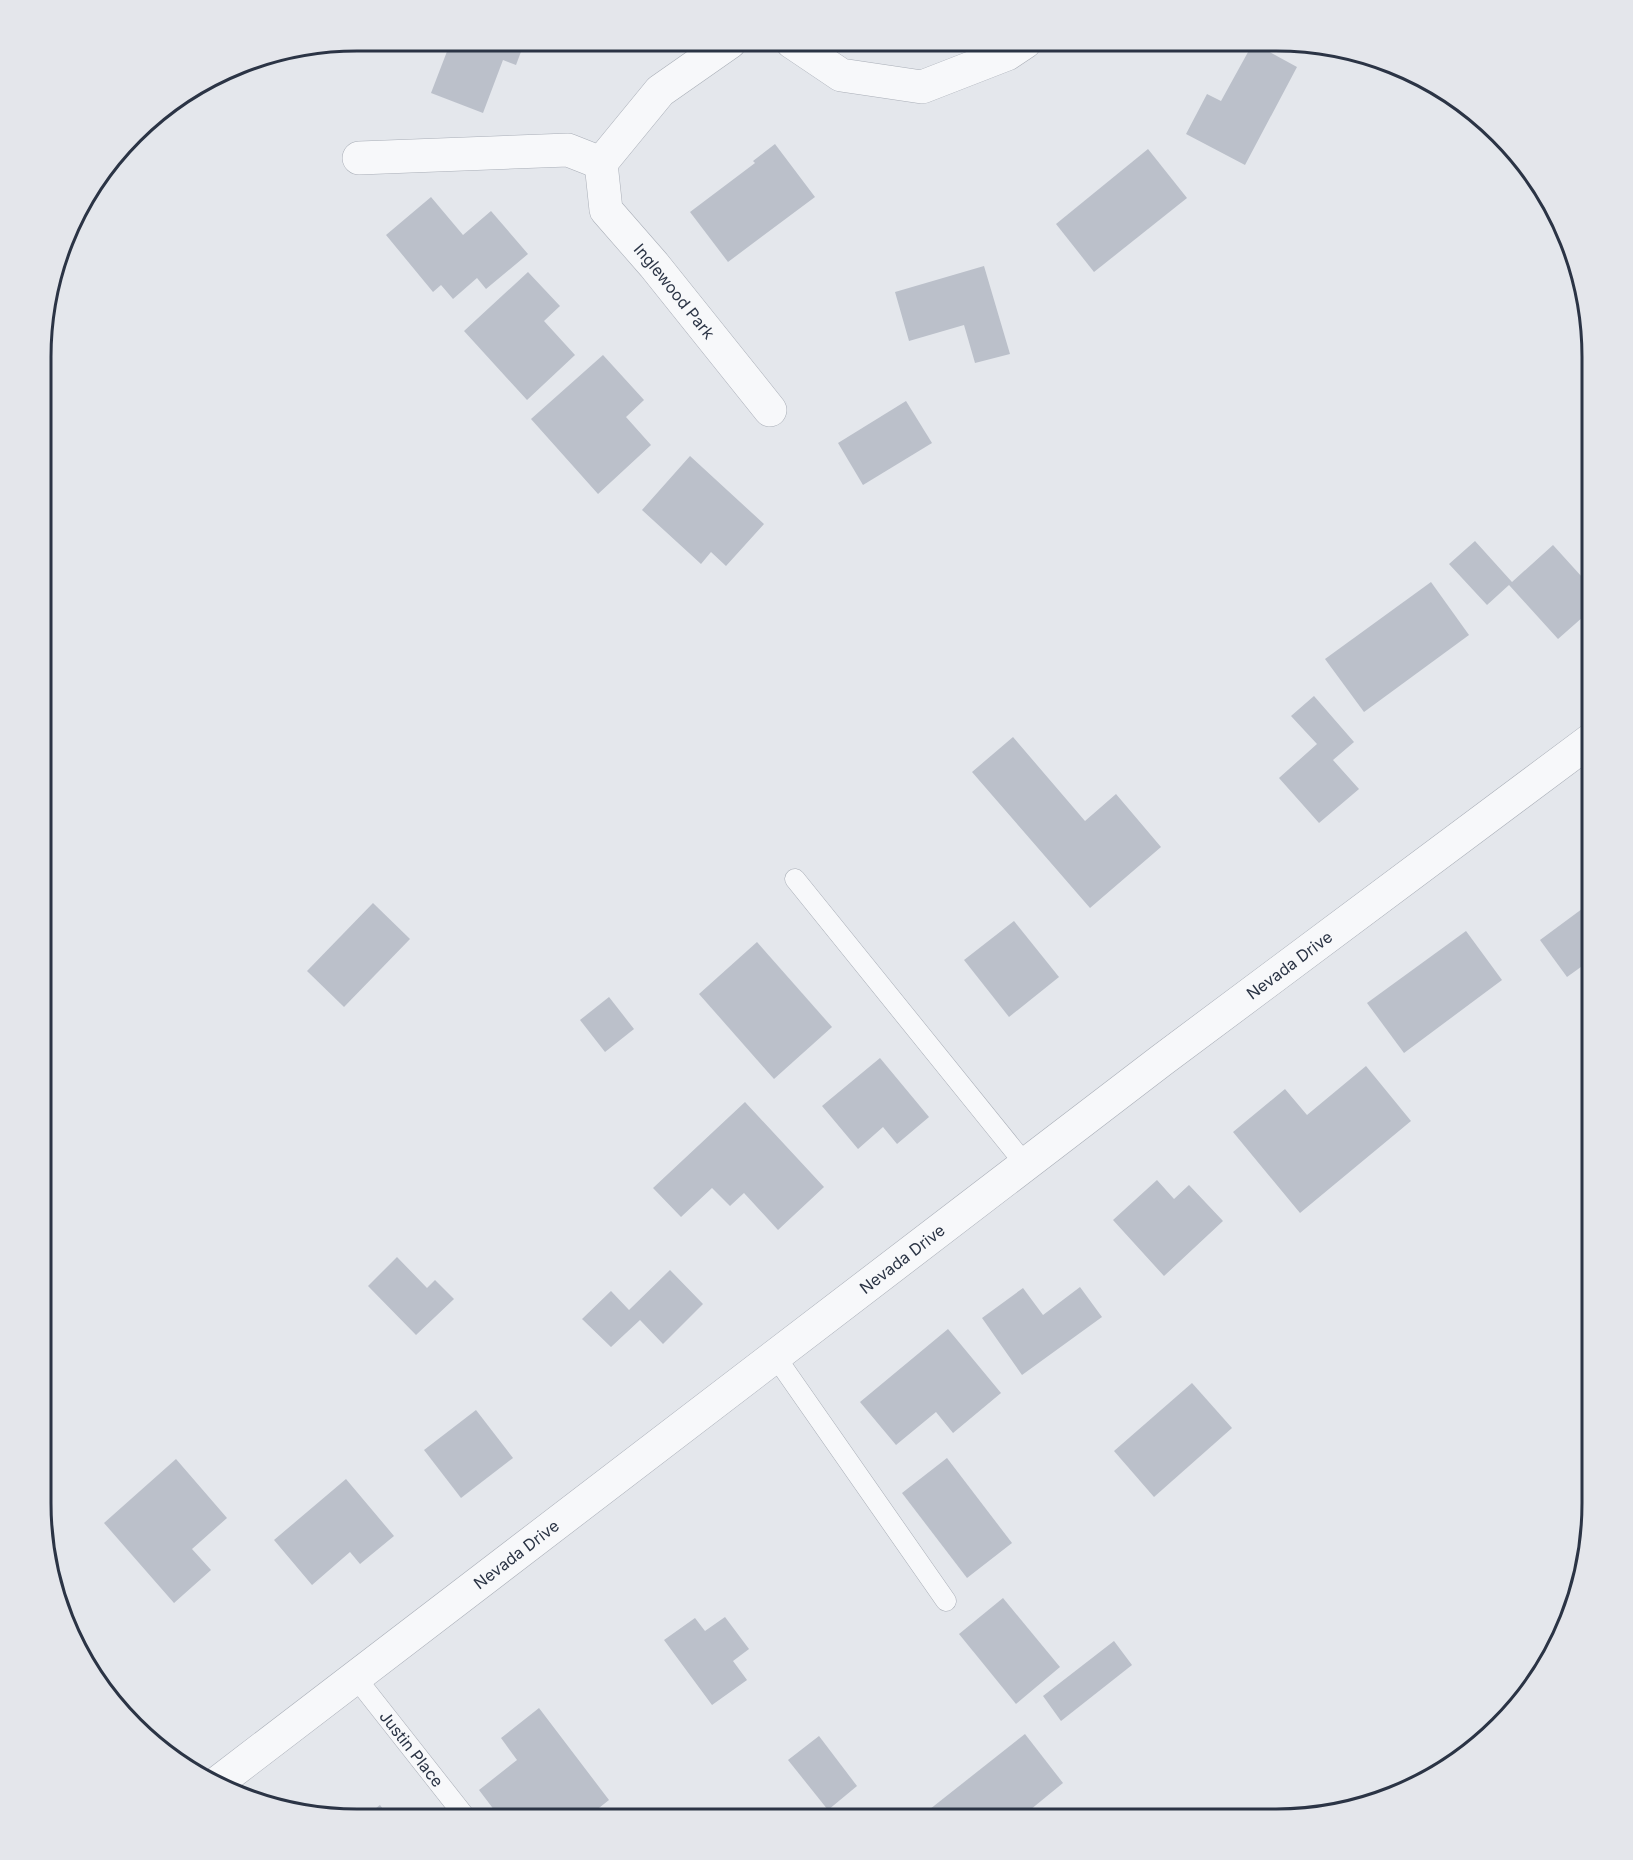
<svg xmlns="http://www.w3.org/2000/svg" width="1633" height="1860" font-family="Inter,sans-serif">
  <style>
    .building { fill: #bbc0ca }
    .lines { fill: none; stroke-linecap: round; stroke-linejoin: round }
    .lane-casing { stroke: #a9aeb7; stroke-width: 21 }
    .street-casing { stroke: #a9aeb7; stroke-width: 34 }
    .lane { stroke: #f7f8fa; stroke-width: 20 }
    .street { stroke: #f7f8fa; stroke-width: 33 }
    .labels { text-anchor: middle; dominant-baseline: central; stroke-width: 4.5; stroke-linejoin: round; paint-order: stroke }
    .street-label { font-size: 16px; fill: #2b3445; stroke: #f4f6f9 }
    .rim { fill: none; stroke: #2b3445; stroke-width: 3 }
  </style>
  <rect width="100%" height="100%" fill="#e4e7ec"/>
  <g class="building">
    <path d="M451 41H525L516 65 503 60 483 113 431 93Z"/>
    <path d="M1253 43 1297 67 1245 165 1186 134 1207 94 1221 101Z"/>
    <path d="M775 144 815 197 728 262 690 212 755 163 753 161Z"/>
    <path d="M1148 149 1187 198 1094 272 1056 224Z"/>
    <path d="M431 197 463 235 491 211 528 254 486 289 477 278 453 299 441 285 433 292 386 235Z"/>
    <path d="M984 266 1010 354 975 363 964 325 909 341 895 292Z"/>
    <path d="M528 272 560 306 544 321 575 355 527 400 464 331Z"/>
    <path d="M603 355 644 400 626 417 651 445 598 494 531 419Z"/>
    <path d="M906 401 932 443 863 485 838 443Z"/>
    <path d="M690 456 764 524 726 566 711 552 701 564 642 510Z"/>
    <path d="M1475 541 1512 582 1553 545 1592 588V609L1558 639 1509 585 1487 605 1449 564Z"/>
    <path d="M1431 582 1469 635 1364 712 1325 659Z"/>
    <path d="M1314 696 1354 742 1333 760 1359 789 1319 823 1279 778 1317 744 1291 716Z"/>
    <path d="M1013 737 1085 821 1116 794 1161 847 1090 908 972 772Z"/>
    <path d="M373 903 410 939 344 1007 307 971Z"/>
    <path d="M1586 906 1592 913V959L1567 977 1540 940Z"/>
    <path d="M1014 921 1059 977 1009 1017 964 960Z"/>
    <path d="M1466 931 1502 980 1404 1053 1367 1003Z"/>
    <path d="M757 942 832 1027 774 1079 699 994Z"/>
    <path d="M609 997 634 1029 605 1052 580 1020Z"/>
    <path d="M880 1058 929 1117 897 1144 883 1127 858 1149 822 1106Z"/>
    <path d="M1366 1066 1411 1121 1300 1213 1233 1132 1285 1089 1307 1115Z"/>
    <path d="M745 1102 824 1187 778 1230 744 1193 730 1206 712 1188 681 1217 653 1188Z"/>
    <path d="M1157 1180 1174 1199 1189 1185 1223 1221 1164 1276 1113 1220Z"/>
    <path d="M397 1257 427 1288 435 1280 454 1299 416 1335 368 1286Z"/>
    <path d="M670 1270 703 1304 663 1344 640 1320 611 1347 582 1319 611 1291 629 1310Z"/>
    <path d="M1080 1287 1102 1317 1022 1375 982 1318 1023 1288 1043 1315Z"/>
    <path d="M948 1329 1001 1393 953 1433 936 1412 896 1445 860 1402Z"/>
    <path d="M1192 1383 1232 1428 1154 1497 1114 1451Z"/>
    <path d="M476 1410 513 1458 461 1498 424 1450Z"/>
    <path d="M947 1458 1012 1543 967 1578 902 1493Z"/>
    <path d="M176 1459 227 1518 192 1549 211 1570 174 1603 104 1523Z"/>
    <path d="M346 1479 394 1536 360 1564 350 1552 312 1585 274 1540Z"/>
    <path d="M1003 1598 1060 1667 1016 1704 959 1634Z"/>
    <path d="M725 1617 749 1649 733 1661 747 1680 712 1705 664 1640 695 1618 705 1631Z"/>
    <path d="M1114 1641 1132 1665 1061 1721 1043 1696Z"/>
    <path d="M539 1708 609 1800 585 1819H501L479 1790 517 1760 501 1738Z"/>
    <path d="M1025 1734 1063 1783 1019 1819H930L925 1813Z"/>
    <path d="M819 1736 857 1786 828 1810 788 1760Z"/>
    <path d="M380 1805 390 1819H362Z"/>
    <path d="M412 1810 419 1819H401Z"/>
  </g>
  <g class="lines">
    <defs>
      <g id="lane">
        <path d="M795 879 1025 1164"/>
        <path d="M775 1356 946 1601"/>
        <path id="s1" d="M356 1678 467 1819"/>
      </g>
      <g id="street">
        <path id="s2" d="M730 42 660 91 601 163 606 210 654 265 770 410"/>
        <path d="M792 42 841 75 922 87 1007 54 1025 42"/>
        <path d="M359 158 568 150 601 163"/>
        <path id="s3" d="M216 1784 1162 1060 1592 739"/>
      </g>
    </defs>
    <use href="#lane" class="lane-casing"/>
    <use href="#street" class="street-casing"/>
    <use href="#lane" class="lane"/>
    <use href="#street" class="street"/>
  </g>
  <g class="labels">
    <g class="street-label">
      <text stroke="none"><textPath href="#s2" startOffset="332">Inglewood Park</textPath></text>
      <text stroke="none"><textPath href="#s3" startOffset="1350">Nevada Drive</textPath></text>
      <text stroke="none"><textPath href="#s3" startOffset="864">Nevada Drive</textPath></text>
      <text stroke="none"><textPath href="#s3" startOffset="378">Nevada Drive</textPath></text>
      <text stroke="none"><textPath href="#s1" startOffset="90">Justin Place</textPath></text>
    </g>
  </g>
  <path d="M0 0H1633V1860H0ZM357 51H1276A306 306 0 0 1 1582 357V1503A306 306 0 0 1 1276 1809H357A306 306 0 0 1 51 1503V357A306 306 0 0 1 357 51Z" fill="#e4e6eb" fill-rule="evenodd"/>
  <path class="rim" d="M357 51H1276A306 306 0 0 1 1582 357V1503A306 306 0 0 1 1276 1809H357A306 306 0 0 1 51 1503V357A306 306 0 0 1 357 51Z"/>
</svg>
